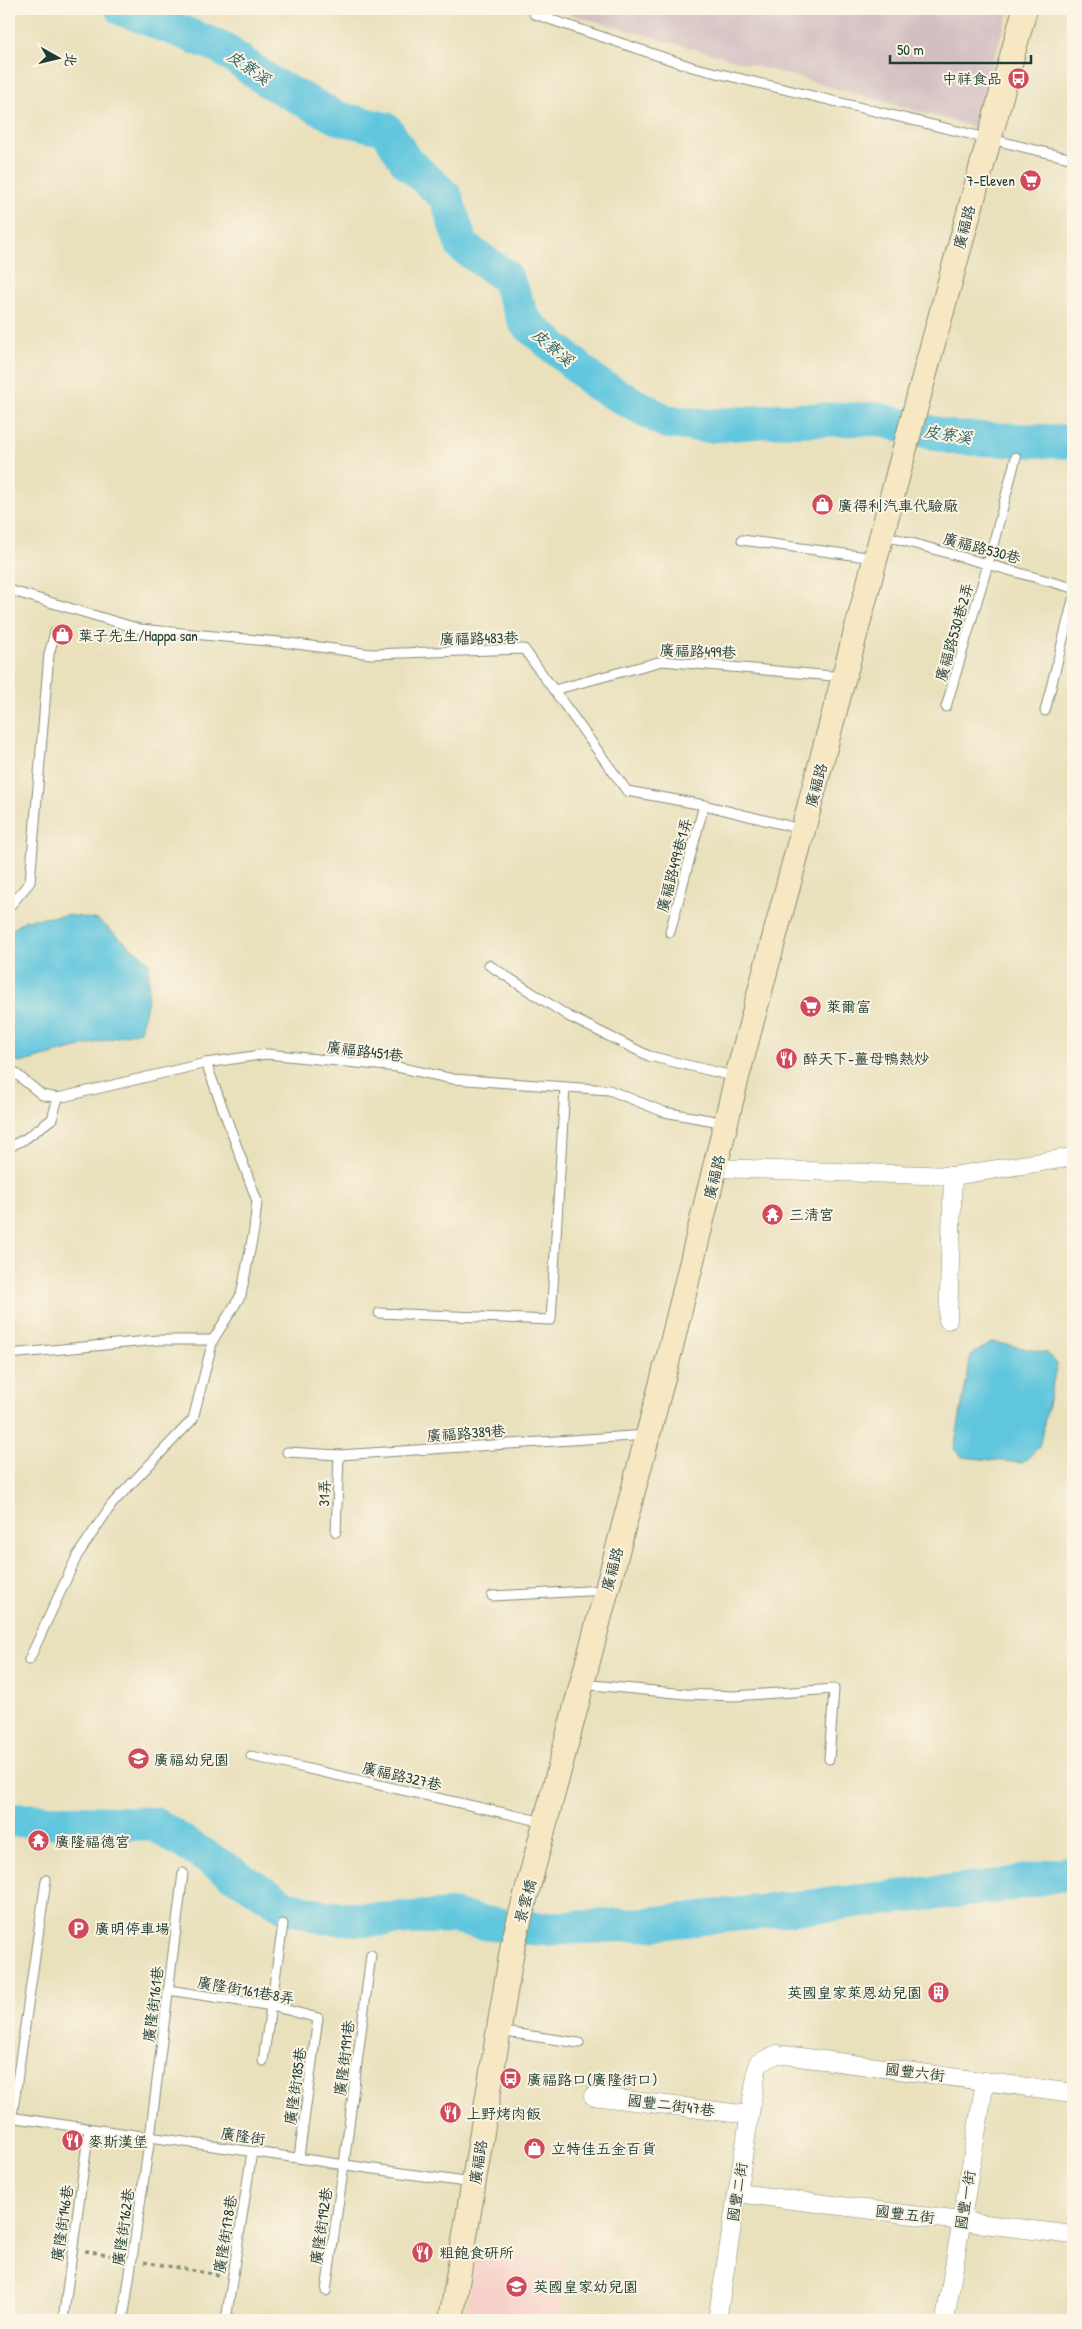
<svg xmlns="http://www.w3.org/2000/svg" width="1082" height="2329" font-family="'Patrick Hand','LXGW WenKai TC',sans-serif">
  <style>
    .built { fill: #f7d1c9 }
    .industrial { fill: #d2bfc1 }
    .water { fill: #60c6de; stroke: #408289 }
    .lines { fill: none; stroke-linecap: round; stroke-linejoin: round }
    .river { stroke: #60c6de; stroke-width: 34 }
    .lane-casing { stroke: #848e78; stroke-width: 11 }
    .street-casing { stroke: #848e78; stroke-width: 19 }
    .secondary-casing { stroke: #848e78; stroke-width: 26 }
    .path { stroke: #848e78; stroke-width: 3; stroke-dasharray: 4 4; stroke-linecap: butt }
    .lane { stroke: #fff; stroke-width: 9 }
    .street { stroke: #fff; stroke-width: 18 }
    .secondary { stroke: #f7e8c3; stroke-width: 24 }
    .labels { text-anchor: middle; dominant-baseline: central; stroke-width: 4; stroke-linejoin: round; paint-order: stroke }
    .poi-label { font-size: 15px; fill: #1f3d34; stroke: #fcf5e5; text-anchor: start }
    .street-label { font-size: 15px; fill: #1f3d34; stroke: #fcf5e5 }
    .water-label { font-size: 16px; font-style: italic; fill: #2f5f5e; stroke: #fcf5e5 }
  </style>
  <rect width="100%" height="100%" fill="#fcf5e5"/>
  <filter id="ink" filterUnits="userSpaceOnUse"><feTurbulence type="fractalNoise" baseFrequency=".02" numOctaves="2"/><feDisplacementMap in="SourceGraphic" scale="10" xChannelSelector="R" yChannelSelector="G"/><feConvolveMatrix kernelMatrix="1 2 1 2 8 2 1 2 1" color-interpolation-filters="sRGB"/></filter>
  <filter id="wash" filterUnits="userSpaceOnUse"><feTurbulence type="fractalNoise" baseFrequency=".0096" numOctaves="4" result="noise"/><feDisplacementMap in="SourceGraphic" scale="20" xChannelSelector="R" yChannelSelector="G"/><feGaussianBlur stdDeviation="1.12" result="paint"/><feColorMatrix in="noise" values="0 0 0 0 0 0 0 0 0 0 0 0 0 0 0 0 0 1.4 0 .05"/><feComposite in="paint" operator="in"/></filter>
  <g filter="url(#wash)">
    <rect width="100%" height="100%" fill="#e9e0bc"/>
    <path class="built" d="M476 2248 568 2262 560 2320H531L467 2311Z"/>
    <path class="industrial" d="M552 9H1009L974 127Z"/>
    <g class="water">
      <path d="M68 915 98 920 149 962 148 1000 140 1031 20 1063 9 1055V932L25 920Z"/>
      <path d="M993 1342 1047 1353 1057 1364 1039 1447 1023 1463 962 1457 954 1449 971 1355Z"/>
    </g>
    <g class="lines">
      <g class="river">
        <path d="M122 9 220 47 271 83 338 118 386 129 406 161 446 197 462 246 506 277 525 322 597 384 667 422 707 426 781 420 877 419 954 438 1073 442"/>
        <path d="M9 1820 154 1824 285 1906 323 1917 371 1920 452 1916 483 1923 541 1929 648 1924 1000 1886 1073 1872"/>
      </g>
    </g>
  </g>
  <g filter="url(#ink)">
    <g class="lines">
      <defs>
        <g id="lane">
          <path d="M534 14 692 67 1073 159"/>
          <path d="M883 535 1073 588"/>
          <path d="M742 540 874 558"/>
          <path d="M9 590 140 629 289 643 371 654 524 649 627 791 704 805 801 829"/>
          <path d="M554 690 662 661 844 677"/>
          <path d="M946 707 988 564 1016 457"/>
          <path d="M1045 711 1073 600"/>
          <path d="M9 907 30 882 49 654 55 632"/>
          <path d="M670 932 704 805"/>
          <path d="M489 965 568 1016 649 1056 737 1077"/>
          <path d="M9 1068 42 1095 58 1098 206 1063 267 1054 397 1067 453 1079 609 1090 664 1112 726 1123"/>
          <path d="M9 1147 25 1139 52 1119 58 1098"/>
          <path d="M379 1313 551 1320 565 1087"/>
          <path d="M9 1354 158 1340H213"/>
          <path d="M287 1452 339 1455 647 1435"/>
          <path d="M336 1532 339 1455"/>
          <path d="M492 1596 606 1590"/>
          <path d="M29 1660 77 1556 112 1504 193 1419 213 1340 241 1295 254 1230 257 1201 206 1063"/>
          <path d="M582 1684 686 1694 734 1696 834 1689 829 1759"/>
          <path d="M251 1756 544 1822"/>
          <path d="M168 1990 272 2006 318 2018 299 2157"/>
          <path d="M499 2031 579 2043"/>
          <path d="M263 2061 283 1924"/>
          <path d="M9 2117 472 2183"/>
          <path d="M9 2137 46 1880"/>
          <path d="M326 2291 344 2164 371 1955"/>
          <path d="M63 2320 89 2129"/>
          <path d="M123 2320 150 2137 183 1873"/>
          <path d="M226 2320 252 2152"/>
        </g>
        <g id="street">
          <path d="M716 1168 953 1176 1073 1157"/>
          <path d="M948 1320 953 1176"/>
          <path d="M593 2096 749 2115"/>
          <path d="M737 2193 1073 2235"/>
          <path d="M717 2320 758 2063 777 2054 1073 2093"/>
          <path d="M945 2320 985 2081"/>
        </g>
        <path id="secondary" d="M451 2320 513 1944 668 1359 737 1077 929 358 1025 9"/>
      </defs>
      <use href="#lane" class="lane-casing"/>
      <use href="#street" class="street-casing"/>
      <use href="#secondary" class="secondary-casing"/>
      <g class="path">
        <path d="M85 2251 118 2257"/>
        <path d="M144 2262 219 2275"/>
      </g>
      <use href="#lane" class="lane"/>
      <use href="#street" class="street"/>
      <use href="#secondary" class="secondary"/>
    </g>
  </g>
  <defs>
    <symbol id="bus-disc" viewBox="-11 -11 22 22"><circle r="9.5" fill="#d1495b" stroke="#fcf5e5"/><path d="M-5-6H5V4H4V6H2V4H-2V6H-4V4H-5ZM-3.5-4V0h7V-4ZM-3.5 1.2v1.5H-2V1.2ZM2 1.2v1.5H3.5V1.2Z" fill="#fff"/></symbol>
    <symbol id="supermarket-disc" viewBox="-11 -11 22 22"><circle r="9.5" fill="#d1495b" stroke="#fcf5e5"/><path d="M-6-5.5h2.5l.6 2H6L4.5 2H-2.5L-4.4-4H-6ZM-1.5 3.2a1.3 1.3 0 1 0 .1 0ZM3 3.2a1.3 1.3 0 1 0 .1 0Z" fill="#fff"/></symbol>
    <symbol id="shop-disc" viewBox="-11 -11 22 22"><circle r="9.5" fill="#d1495b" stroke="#fcf5e5"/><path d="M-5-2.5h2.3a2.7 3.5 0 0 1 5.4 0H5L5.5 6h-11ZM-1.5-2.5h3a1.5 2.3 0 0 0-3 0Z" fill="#fff"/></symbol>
    <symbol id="restaurant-disc" viewBox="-11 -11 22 22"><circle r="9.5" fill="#d1495b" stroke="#fcf5e5"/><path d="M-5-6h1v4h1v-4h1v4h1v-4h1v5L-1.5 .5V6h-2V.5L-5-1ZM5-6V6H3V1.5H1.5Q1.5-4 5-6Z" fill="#fff"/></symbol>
    <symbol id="temple-disc" viewBox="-11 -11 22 22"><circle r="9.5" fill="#d1495b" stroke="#fcf5e5"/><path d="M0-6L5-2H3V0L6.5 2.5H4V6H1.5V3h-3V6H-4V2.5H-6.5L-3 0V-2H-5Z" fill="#fff"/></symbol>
    <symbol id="school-disc" viewBox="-11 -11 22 22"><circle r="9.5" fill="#d1495b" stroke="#fcf5e5"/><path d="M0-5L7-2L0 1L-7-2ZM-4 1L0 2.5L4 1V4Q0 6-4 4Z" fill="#fff"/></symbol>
    <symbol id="parking-disc" viewBox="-11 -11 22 22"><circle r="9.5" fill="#d1495b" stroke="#fcf5e5"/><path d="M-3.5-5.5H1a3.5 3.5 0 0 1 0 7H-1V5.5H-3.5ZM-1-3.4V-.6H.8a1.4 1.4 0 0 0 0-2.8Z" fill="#fff"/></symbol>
    <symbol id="building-disc" viewBox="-11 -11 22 22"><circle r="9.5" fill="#d1495b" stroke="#fcf5e5"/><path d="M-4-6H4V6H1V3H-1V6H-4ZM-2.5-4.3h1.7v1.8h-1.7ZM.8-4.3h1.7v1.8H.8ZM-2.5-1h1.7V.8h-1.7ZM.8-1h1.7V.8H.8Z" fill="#fff"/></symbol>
  </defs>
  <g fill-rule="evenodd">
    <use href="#bus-disc" x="1006" y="66" width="25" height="25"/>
    <use href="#supermarket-disc" x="1018" y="168" width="25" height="25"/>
    <use href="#shop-disc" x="810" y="492" width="25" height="25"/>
    <use href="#shop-disc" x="50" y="622" width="25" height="25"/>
    <use href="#supermarket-disc" x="798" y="994" width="25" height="25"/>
    <use href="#restaurant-disc" x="774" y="1046" width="25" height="25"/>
    <use href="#temple-disc" x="760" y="1202" width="25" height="25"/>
    <use href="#school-disc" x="126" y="1746" width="25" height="25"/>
    <use href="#temple-disc" x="26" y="1828" width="25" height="25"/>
    <use href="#parking-disc" x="66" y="1916" width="25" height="25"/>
    <use href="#building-disc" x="926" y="1980" width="25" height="25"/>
    <use href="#bus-disc" x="498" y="2066" width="25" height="25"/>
    <use href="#restaurant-disc" x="438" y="2100" width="25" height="25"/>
    <use href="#restaurant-disc" x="60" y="2128" width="25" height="25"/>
    <use href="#shop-disc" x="522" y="2136" width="25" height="25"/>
    <use href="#restaurant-disc" x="410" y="2240" width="25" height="25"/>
    <use href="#school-disc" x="504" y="2274" width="25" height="25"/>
  </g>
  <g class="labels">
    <g class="poi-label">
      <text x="1002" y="78" text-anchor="end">中祥食品</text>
      <text x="1015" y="180" text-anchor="end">7-Eleven</text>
      <text x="838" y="505">廣得利汽車代驗廠</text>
      <text x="78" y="635">葉子先生/Happa san</text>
      <text x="826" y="1006">萊爾富</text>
      <text x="803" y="1058">醉天下-薑母鴨熱炒</text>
      <text x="789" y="1214">三清宮</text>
      <text x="154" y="1759">廣福幼兒園</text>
      <text x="55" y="1841">廣隆福德宮</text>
      <text x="95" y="1928">廣明停車場</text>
      <text x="922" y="1992" text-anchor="end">英國皇家萊恩幼兒園</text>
      <text x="527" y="2079">廣福路口(廣隆街口)</text>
      <text x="466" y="2113">上野烤肉飯</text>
      <text x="88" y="2141">麥斯漢堡</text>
      <text x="551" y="2148">立特佳五金百貨</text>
      <text x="439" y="2252">粗飽食研所</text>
      <text x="533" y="2286">英國皇家幼兒園</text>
    </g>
    <g class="street-label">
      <text transform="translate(964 227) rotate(-75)">廣福路</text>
      <text transform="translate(982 548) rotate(15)">廣福路530巷</text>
      <text transform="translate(954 632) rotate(-74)">廣福路530巷2弄</text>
      <text transform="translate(479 638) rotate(-1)">廣福路483巷</text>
      <text transform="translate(698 651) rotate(2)">廣福路499巷</text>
      <text transform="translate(816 785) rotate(-75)">廣福路</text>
      <text transform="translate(674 865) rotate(-75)">廣福路499巷1弄</text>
      <text transform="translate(365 1051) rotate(7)">廣福路451巷</text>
      <text transform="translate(714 1177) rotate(-76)">廣福路</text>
      <text transform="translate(466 1433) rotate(-4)">廣福路389巷</text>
      <text transform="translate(324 1493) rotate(-88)">31弄</text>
      <text transform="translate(612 1569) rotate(-75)">廣福路</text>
      <text transform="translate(402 1776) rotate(13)">廣福路327巷</text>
      <text transform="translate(525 1901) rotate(-75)">景雲橋</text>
      <text transform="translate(246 1990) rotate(10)">廣隆街161巷8弄</text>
      <text transform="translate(153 2004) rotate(-83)">廣隆街161巷</text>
      <text transform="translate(344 2058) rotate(-83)">廣隆街191巷</text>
      <text transform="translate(915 2072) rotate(7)">國豐六街</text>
      <text transform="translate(295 2086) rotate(-82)">廣隆街185巷</text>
      <text transform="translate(671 2105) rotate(7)">國豐二街47巷</text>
      <text transform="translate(243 2136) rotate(8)">廣隆街</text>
      <text transform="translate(478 2162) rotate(-81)">廣福路</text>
      <text transform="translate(737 2192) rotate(-81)">國豐二街</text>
      <text transform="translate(965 2200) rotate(-81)">國豐一街</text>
      <text transform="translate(905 2214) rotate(7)">國豐五街</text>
      <text transform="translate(62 2223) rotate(-82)">廣隆街146巷</text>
      <text transform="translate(321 2226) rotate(-82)">廣隆街192巷</text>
      <text transform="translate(123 2227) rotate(-82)">廣隆街162巷</text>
      <text transform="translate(225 2234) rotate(-81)">廣隆街178巷</text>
    </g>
    <g class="water-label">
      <text transform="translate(249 67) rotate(35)">皮寮溪</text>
      <text transform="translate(553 347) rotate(40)">皮寮溪</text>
      <text transform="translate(948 434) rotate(9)">皮寮溪</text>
    </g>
  </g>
  <rect width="1082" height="2329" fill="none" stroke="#fcf5e5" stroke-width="30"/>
  <g transform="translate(58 58) rotate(98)" stroke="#fcf5e5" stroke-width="4" paint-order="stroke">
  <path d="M0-4L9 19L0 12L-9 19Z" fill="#1f3d34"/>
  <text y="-8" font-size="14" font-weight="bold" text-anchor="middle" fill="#1f3d34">北</text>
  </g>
  <path d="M890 55v8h141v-8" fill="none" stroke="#1f3d34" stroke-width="2.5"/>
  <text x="897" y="55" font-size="15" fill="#1f3d34" stroke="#fcf5e5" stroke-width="4" paint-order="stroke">50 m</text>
</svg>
